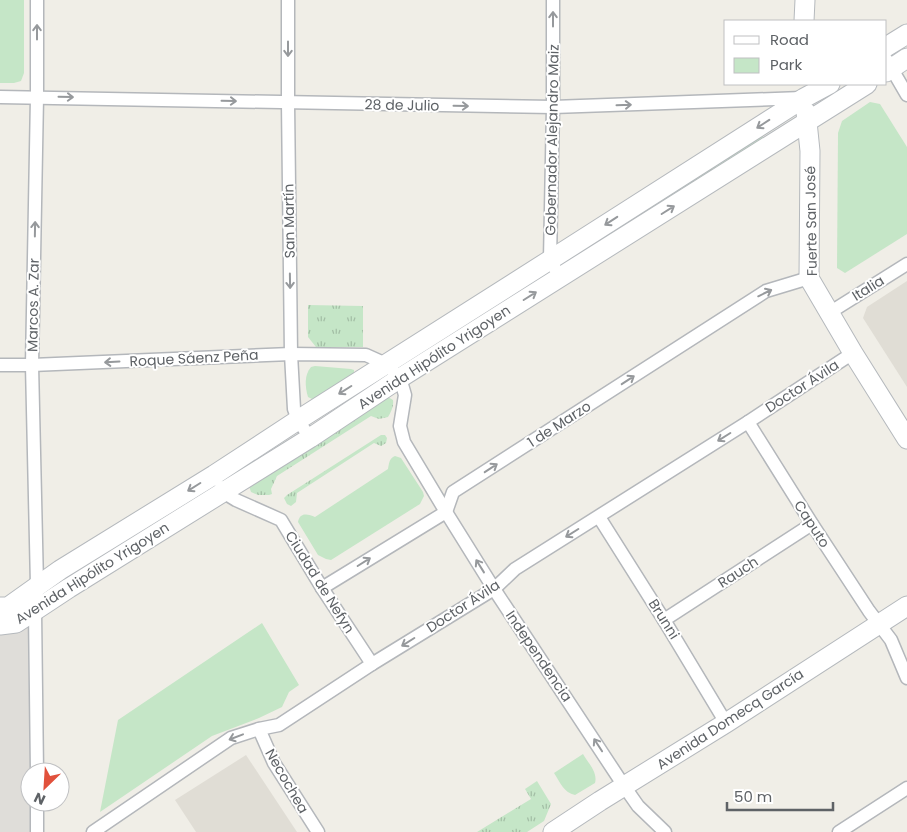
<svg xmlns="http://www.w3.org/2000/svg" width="907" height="832" font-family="Poppins,sans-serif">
<defs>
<pattern id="grass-tufts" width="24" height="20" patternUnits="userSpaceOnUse" patternTransform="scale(1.25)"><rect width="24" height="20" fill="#c5e6c7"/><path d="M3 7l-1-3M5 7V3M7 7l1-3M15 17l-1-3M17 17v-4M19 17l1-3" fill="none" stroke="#a3bea5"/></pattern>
</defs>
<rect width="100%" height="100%" fill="#f0eee7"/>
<polygon fill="#dfddd9" points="35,611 37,772 30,772 30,802 37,802 37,832 0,832 0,625"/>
<g fill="#e0ddd5">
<polygon points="907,281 907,387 863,318 867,307"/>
<polygon points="246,755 297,832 196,832 175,800"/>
</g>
<g fill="url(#grass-tufts)">
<polygon points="762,136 765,139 569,263 567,259"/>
<polygon points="308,305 363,306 363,347 316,347 308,337"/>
<path d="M388 397 393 400C394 406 391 412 388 417L379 419 371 416 277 476 271 489 272 494 269 495H258L251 492 249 486 384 398Z"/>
<polygon points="381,435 385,435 387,438 386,443 381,446 374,443 297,493 296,502 291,506 287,504 284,498 287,495"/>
<polygon points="537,781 551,804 544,821 527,832 477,832 531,799 525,789"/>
</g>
<g fill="#c5e6c7">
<polygon points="0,0 24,0 24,73 21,81 14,83 0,83"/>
<polygon points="870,102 880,104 907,147 907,234 845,273 837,268 838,133 842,121"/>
<path d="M315 366 351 369 354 370V373L353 376 316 398 312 399 308 397C305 387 304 375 311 367Z"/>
<path d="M395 456 401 458 423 492 424 496 420 504 331 560 326 559 318 555 298 522C300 512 308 514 315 517L388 469C389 464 389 458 395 456Z"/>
<polygon points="262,623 299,685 289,692 282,707 259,718 212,736 100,812 118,720"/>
<path d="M583 754C588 763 598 772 595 783L575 795C564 793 560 782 554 773Z"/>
</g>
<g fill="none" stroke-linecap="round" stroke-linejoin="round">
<g stroke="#b4b7bb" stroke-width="15">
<g id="street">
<polyline points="288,0 288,103 291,354 294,409 298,420 310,438"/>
<polyline points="553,0 553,107 550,260 560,277"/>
<polyline points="886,59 907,95"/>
<polyline points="0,97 553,107 802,98"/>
<polyline points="829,313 907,264"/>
<polyline points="0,365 32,365 291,354 366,355 386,364 400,378 405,395 400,426 404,442 446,512 494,589 624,786 638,806 665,832"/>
<polyline points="748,422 812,524 869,611 891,640 907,678"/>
<polyline points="221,487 223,492 236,500 281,520 322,588 372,664"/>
<polyline points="599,517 664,620 726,723"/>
<polyline points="322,588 446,512 453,492 766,291 809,278"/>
<polyline points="664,620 812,524"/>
<polyline points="259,729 274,763 318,832"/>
<polyline points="37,772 35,611 37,585 32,365 37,97 37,0"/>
<polyline points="37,802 37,832"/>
<polyline points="93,832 231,738 259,729 279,725 372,664 494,589 515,569 748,422 853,353"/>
<polyline points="839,832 907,788"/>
</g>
</g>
<g stroke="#b5b9bd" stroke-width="21">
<g id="secondary">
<polyline points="804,21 805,0"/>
<polyline points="886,47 907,34"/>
<polyline points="886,72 907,58"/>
<polyline points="806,112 810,151 809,278 853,353 907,439"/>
<polyline points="0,607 8,607 60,570 214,475 298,420 550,260 804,98 830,84"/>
<polyline points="0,625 16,623 69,588 310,438 400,378 867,84"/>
<polyline points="553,832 600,801 726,723 907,606"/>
</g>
</g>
<use href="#street" stroke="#fff" stroke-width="12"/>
<use href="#secondary" stroke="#fff" stroke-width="19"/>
</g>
<defs><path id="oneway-shaft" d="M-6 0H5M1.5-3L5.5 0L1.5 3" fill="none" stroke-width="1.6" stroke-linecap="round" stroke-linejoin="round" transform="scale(1.25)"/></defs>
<g stroke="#96999c">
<use href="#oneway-shaft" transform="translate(553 19) rotate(-90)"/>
<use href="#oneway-shaft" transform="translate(37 32) rotate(-90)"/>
<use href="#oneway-shaft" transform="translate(288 49) rotate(90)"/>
<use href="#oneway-shaft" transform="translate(66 97) rotate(1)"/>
<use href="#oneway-shaft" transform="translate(229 101) rotate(1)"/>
<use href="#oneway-shaft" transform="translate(624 105) rotate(-2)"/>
<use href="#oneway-shaft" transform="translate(461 106) rotate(1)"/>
<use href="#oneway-shaft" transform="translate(763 124) rotate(147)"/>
<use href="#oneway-shaft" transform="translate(668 210) rotate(-32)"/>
<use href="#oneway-shaft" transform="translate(611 221) rotate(147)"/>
<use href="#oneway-shaft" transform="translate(35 229) rotate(-89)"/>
<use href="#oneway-shaft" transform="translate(290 281) rotate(89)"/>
<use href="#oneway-shaft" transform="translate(765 293) rotate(-26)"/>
<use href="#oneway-shaft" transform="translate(530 296) rotate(-32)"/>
<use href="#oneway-shaft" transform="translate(112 362) rotate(177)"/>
<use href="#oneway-shaft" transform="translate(628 380) rotate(-33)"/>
<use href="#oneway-shaft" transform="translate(345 390) rotate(148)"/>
<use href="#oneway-shaft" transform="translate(724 437) rotate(148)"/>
<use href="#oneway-shaft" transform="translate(491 468) rotate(-33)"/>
<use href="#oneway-shaft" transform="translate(194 487) rotate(148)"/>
<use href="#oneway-shaft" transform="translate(572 533) rotate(148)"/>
<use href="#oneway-shaft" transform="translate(364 562) rotate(-32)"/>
<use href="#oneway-shaft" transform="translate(480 566) rotate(-122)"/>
<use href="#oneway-shaft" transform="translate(408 642) rotate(148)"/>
<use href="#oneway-shaft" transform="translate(236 737) rotate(159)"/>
<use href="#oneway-shaft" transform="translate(598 745) rotate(-123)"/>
</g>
<g text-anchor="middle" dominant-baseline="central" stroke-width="4" stroke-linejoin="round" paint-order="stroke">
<g font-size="14" fill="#5e6266" stroke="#fff">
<text transform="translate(402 105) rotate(1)">28 de Julio</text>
<text transform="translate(552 140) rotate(-89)">Gobernador Alejandro Maiz</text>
<text transform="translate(289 221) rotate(-91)">San Martín</text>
<text transform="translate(811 221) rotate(-91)">Fuerte San José</text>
<text transform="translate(868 288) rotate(-32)">Italia</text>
<text transform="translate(33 305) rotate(-89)">Marcos A. Zar</text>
<text transform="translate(434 357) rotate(-33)">Avenida Hipólito Yrigoyen</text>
<text transform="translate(194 358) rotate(-3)">Roque Sáenz Peña</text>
<text transform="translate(802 386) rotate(-33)">Doctor Ávila</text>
<text transform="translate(559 424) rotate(-33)">1 de Marzo</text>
<text transform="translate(812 524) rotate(57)">Caputo</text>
<text transform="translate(738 572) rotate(-33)">Rauch</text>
<text transform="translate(92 573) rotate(-32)">Avenida Hipólito Yrigoyen</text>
<text transform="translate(320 582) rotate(58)">Ciudad de Nefyn</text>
<text transform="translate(463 606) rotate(-33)">Doctor Ávila</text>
<text transform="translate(664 619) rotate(58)">Brunni</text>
<text transform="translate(539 656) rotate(56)">Independencia</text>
<text transform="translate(730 719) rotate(-33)">Avenida Domecq García</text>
<text transform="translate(287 781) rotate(60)">Necochea</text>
</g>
</g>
<rect x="724" y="20" width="162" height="65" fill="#ffffff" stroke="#bfc0c2"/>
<rect x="734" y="36" width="25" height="8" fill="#ffffff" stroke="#bfc0c2"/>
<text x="770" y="45" font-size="15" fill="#5e6266">Road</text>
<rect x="734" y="58" width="25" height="15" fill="#c5e6c7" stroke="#bfc0c2"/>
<text x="770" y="70" font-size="15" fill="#5e6266">Park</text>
<g transform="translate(45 787) rotate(205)"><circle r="24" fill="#ffffff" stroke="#bfc0c2"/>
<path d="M0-4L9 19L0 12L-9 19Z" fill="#e1513c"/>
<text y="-8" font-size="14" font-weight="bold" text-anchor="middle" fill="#5e6266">N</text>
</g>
<path d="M727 802v8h106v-8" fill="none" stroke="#5e6266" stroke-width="2.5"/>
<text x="734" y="802" font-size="15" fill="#5e6266" stroke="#ffffff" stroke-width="4" paint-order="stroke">50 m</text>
</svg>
